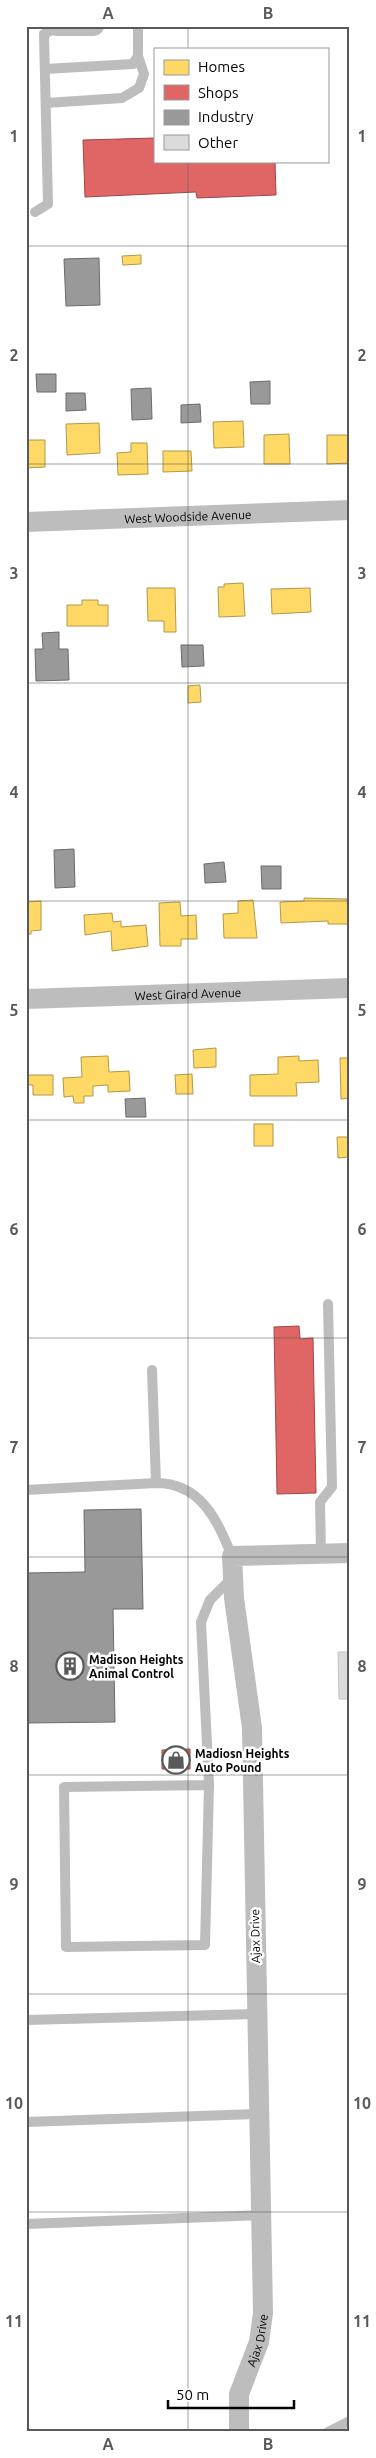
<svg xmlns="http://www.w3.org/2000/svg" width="376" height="2458" font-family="Ubuntu,sans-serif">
<rect width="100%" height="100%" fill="#fff"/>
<g fill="#ffd966" stroke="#b29847">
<polygon points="141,255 141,264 123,265 122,256"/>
<polygon points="243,421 244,447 214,448 213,422"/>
<polygon points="99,423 100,453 67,455 66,424"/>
<polygon points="289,434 290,464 264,464 264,435"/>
<polygon points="327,435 349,435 350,463 327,464"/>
<polygon points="26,440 45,440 45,467 26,468"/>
<polygon points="131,443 147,443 148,474 118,475 117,453 131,452"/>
<polygon points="163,451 191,451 192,471 163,472"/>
<polygon points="243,583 245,616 219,617 218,587 224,587 224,584"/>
<polygon points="147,588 175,588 176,632 164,632 164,621 148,621"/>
<polygon points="310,588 311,612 272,614 271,589"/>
<polygon points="82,600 98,600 98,605 108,605 108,626 67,626 67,605 82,605"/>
<polygon points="200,685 201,702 188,703 188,686"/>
<polygon points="304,898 347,899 349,924 328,924 328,921 281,923 280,902 304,901"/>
<polygon points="253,900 257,938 224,938 223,914 238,913 238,901"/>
<polygon points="41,901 41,930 31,931 31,934 26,934 26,902"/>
<polygon points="180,902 181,916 196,915 197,939 181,939 181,946 160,946 159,903"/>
<polygon points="112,913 113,922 121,921 121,927 146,925 148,946 112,951 111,931 85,935 84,915"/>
<polygon points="216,1048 216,1067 194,1068 193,1050"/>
<polygon points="26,1050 28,1075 53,1075 53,1095 33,1095 33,1085 26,1085"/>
<polygon points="349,1054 350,1098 341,1099 340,1058 349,1058"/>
<polygon points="108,1056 109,1072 129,1071 130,1091 108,1092 108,1085 93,1086 93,1096 84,1096 84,1103 74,1103 73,1096 64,1097 63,1078 82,1077 81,1057"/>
<polygon points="299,1056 299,1061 318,1060 319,1082 296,1083 297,1096 250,1096 250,1075 278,1074 278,1057"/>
<polygon points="192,1074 193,1094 176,1094 175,1075"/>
<rect x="254" y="1124" width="19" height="22"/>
<polygon points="337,1137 350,1137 350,1157 338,1158"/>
</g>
<g fill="#e06666" stroke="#9d4747">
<polygon points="155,138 155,161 275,161 276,195 197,198 196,192 85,197 83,140"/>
<polygon points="299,1326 300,1339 313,1338 316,1493 277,1494 274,1327"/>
<polygon points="190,1749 190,1769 162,1769 162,1750"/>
</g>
<g fill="#999" stroke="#6b6b6b">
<polygon points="99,258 100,305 66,306 64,259"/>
<polygon points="36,374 56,374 56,392 37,392"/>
<polygon points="270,381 270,404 251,404 250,382"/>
<polygon points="151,388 152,419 132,420 131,389"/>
<polygon points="66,393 85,393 86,410 66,411"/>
<polygon points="200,404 201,422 181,423 181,405"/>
<polygon points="59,632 59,649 68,649 69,680 36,681 35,649 43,649 42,633"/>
<polygon points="181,645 203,645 204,666 182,667"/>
<polygon points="74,849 75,887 55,888 54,850"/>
<polygon points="224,862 226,882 205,883 204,864"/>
<polygon points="261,866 281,866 281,889 262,889"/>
<polygon points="145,1098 146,1117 126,1117 125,1099"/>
<polygon points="141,1509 143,1609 113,1609 115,1722 26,1723 26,1573 85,1572 84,1510"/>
</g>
<polygon fill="#dbdbdb" stroke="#c3c3c3" points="338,1652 350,1652 350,1699 339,1699"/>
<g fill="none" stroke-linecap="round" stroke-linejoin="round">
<g stroke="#bdbdbd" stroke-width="10">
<polyline points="45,69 133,64 138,56"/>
<polyline points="46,103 122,98 139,88 144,74 138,56 138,26"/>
<polyline points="35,212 48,204 44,34 56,28"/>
<polyline points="152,1370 156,1483"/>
<path d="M26 1490 156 1483C201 1483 217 1520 232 1556"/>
<polyline points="321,1553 320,1502 332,1487 328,1304"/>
<polyline points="209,1785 205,1945 66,1947 64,1787 209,1785 201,1622 210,1600 232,1578"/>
<polyline points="26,2020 257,2014"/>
<polyline points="26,2122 258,2114"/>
<polyline points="26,2224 260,2215"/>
<polyline points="328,2432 350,2421"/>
</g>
<g stroke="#bdbdbd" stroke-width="20">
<polyline points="56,26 94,26"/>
<path id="s1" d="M26 522 350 510"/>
<path id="s2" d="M26 999 350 988"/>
<path id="s3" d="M239 2432V2394L259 2342 263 2313 252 1728 234 1598 232 1556 350 1553"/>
</g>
</g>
<path fill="none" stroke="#595959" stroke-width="1" stroke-opacity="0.55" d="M188 26V49M188 161V2432M26 246H350M26 464H350M26 683H350M26 901H350M26 1120H350M26 1338H350M26 1557H350M26 1775H350M26 1994H350M26 2212H350"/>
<defs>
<g id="building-ring" transform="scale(1.4375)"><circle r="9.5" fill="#fff" stroke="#595959" stroke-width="1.5"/><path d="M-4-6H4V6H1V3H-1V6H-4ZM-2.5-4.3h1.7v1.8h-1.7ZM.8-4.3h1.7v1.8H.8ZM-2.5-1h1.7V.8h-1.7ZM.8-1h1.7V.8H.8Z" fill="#595959"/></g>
<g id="shop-ring" transform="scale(1.4375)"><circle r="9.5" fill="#fff" stroke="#595959" stroke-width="1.5"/><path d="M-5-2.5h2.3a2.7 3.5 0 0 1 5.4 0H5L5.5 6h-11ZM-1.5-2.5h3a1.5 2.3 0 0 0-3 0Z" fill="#595959"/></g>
</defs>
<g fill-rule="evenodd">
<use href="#building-ring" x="70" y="1666"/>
<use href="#shop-ring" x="176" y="1760"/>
</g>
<g text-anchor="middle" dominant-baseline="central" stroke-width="5" stroke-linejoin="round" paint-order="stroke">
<g font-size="12" fill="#000" stroke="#fff">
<text stroke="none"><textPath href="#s1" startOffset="162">West Woodside Avenue</textPath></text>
<text stroke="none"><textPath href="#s2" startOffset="162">West Girard Avenue</textPath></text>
<text transform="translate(255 1936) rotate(-91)">Ajax Drive</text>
<text stroke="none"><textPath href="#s3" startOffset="95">Ajax Drive</textPath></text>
</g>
<g font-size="12" font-weight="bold" fill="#000" stroke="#fff" text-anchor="start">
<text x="89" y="1659">Madison Heights<tspan x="89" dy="14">Animal Control</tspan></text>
<text x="195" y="1753">Madiosn Heights<tspan x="195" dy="14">Auto Pound</tspan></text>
</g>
</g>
<rect width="376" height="2458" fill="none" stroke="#ffffff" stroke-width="55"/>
<rect x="154" y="48" width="175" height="115" fill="#ffffff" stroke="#999999"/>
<rect x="164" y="60" width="25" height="15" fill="#ffd966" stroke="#999999"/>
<text x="198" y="72" font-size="15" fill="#000000">Homes</text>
<rect x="164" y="85" width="25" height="15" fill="#e06666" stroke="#999999"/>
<text x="198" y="98" font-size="15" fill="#000000">Shops</text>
<rect x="164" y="110" width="25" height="15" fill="#999999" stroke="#999999"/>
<text x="198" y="122" font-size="15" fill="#000000">Industry</text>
<rect x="164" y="135" width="25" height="15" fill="#dbdbdb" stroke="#999999"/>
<text x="198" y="148" font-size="15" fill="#000000">Other</text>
<path d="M168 2400v8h126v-8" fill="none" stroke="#000000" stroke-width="2.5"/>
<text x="176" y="2400" font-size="15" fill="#000000" stroke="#ffffff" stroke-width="4" paint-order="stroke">50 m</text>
<rect x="28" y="28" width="320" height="2402" fill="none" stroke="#595959" stroke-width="2"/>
<g font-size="16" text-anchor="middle" font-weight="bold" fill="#595959">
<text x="108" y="19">A</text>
<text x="268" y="19">B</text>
<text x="14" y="142">1</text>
<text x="362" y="142">1</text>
<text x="14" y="361">2</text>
<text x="362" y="361">2</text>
<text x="14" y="579">3</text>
<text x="362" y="579">3</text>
<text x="14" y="798">4</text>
<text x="362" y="798">4</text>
<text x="14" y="1016">5</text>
<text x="362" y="1016">5</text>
<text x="14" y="1235">6</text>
<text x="362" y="1235">6</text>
<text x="14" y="1453">7</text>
<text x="362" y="1453">7</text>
<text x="14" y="1672">8</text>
<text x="362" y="1672">8</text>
<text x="14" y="1890">9</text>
<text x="362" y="1890">9</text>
<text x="14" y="2109">10</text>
<text x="362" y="2109">10</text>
<text x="14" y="2327">11</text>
<text x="362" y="2327">11</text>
<text x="108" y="2450">A</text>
<text x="268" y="2450">B</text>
</g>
</svg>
